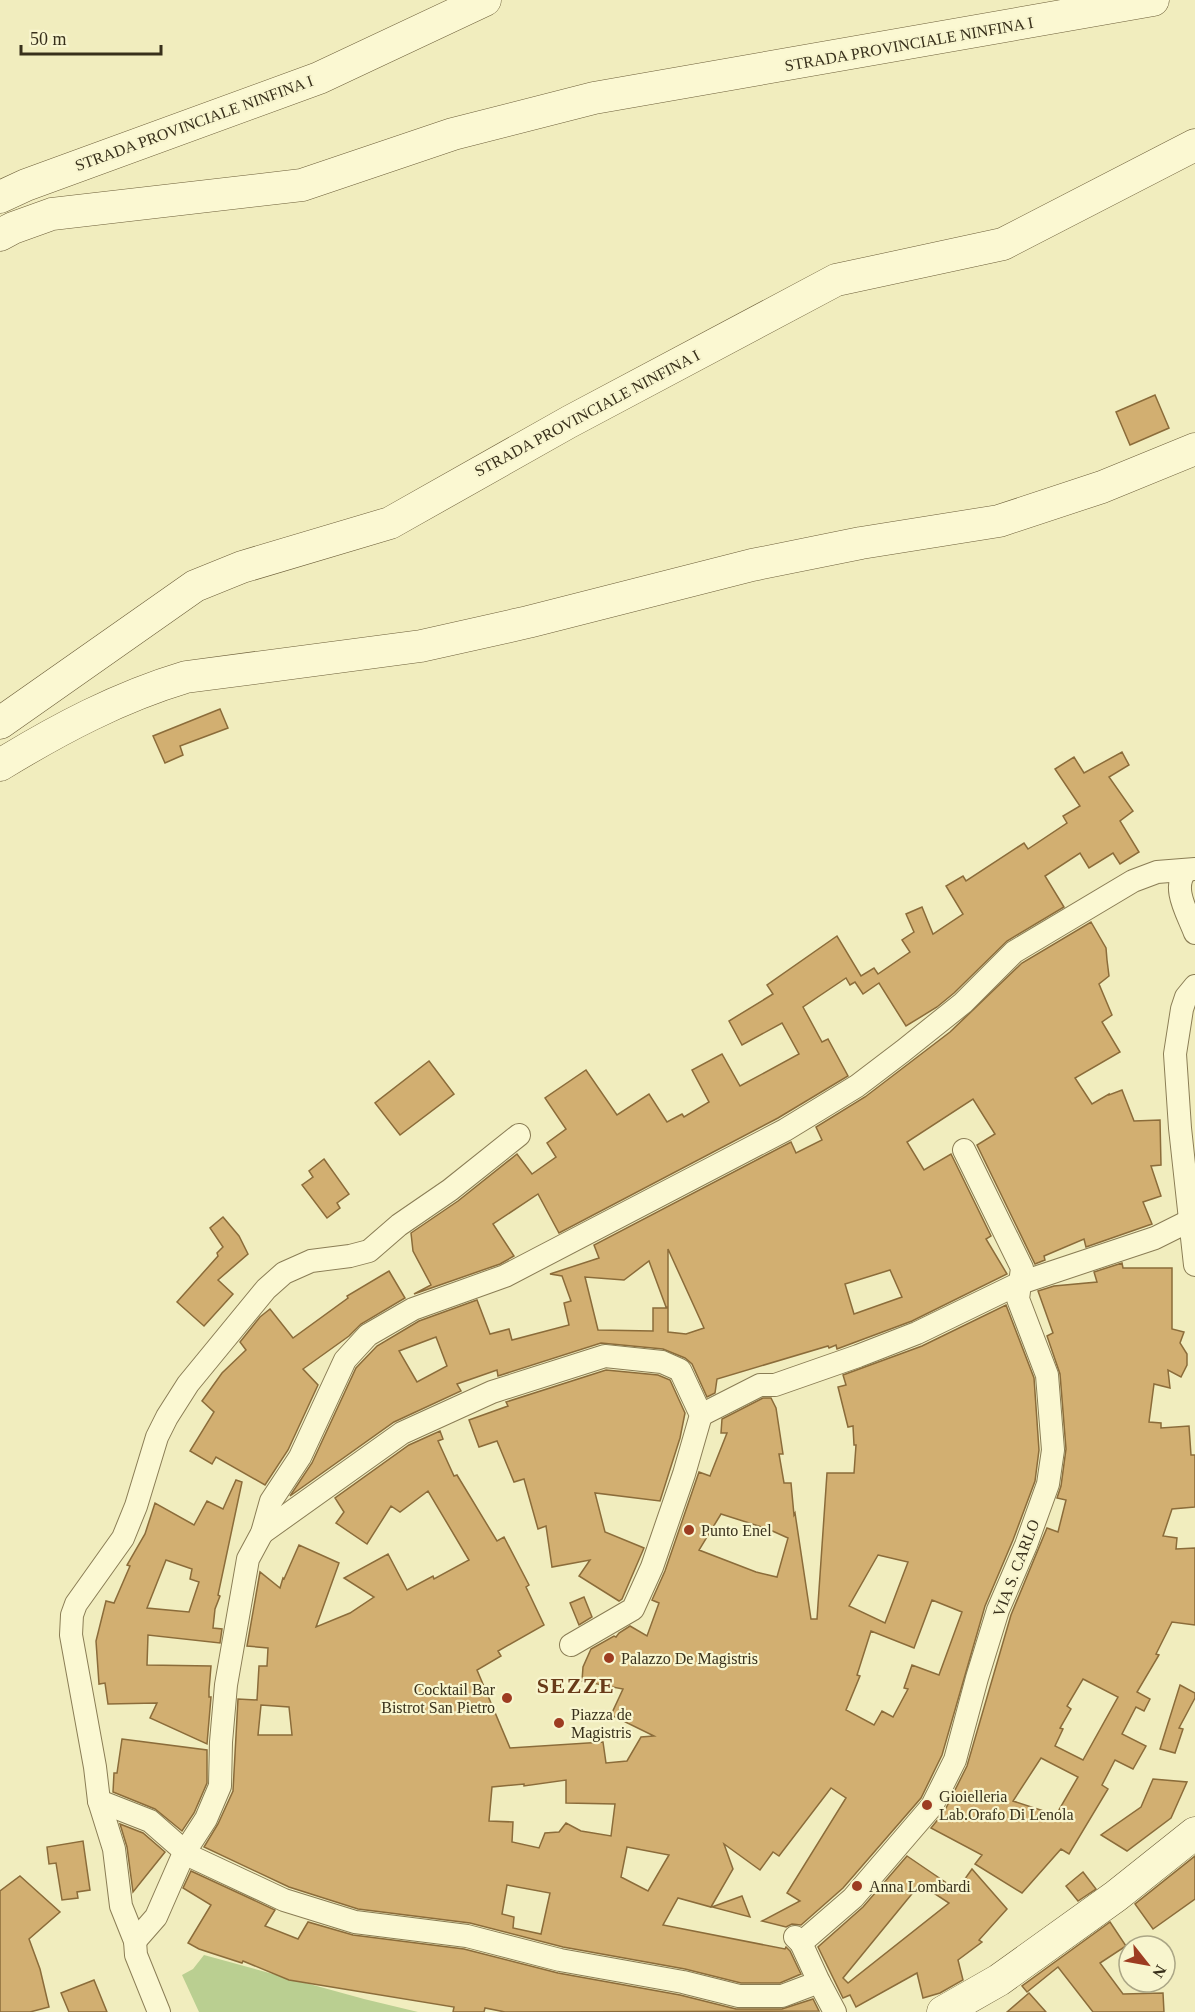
<svg xmlns="http://www.w3.org/2000/svg" width="1195" height="2012" font-family="Georgia,serif">
<rect width="100%" height="100%" fill="#f1edbe"/>
<polygon fill="#bacf91" points="204,1955 364,1999 418,2012 199,2012 182,1975 193,1969"/>
<g fill="#d2af71" stroke="#8b6c3a" stroke-width="1.5" fill-rule="evenodd">
<polygon points="1155,395 1169,428 1130,445 1116,412"/>
<polygon points="220,709 228,728 180,746 183,755 165,763 153,736"/>
<polygon points="1122,752 1129,765 1109,777 1133,811 1120,821 1139,852 1120,864 1113,853 1089,868 1080,853 1045,876 1064,907 1007,941 954,993 937,1007 906,1026 879,983 863,994 855,982 850,985 846,978 803,1007 822,1042 828,1039 848,1076 778,1118 559,1233 538,1194 493,1224 514,1256 500,1264 414,1294 431,1285 413,1251 411,1233 458,1201 517,1154 532,1174 556,1157 547,1143 566,1129 545,1098 586,1070 617,1115 649,1094 667,1122 682,1114 684,1117 709,1102 692,1070 722,1054 740,1086 799,1054 782,1023 742,1045 729,1021 773,994 767,985 837,936 861,976 874,968 878,974 910,952 902,940 914,932 906,914 922,907 933,934 963,914 946,886 963,876 966,881 1024,843 1028,849 1067,823 1063,816 1080,806 1055,769 1074,757 1084,773"/>
<path d="M1091 922 1106 948 1107 960 1109 976 1099 984 1112 1015 1102 1022 1120 1052 1075 1078 1092 1104 1109 1094V1095L1122 1090 1134 1121 1160 1120 1161 1165 1151 1166 1161 1196 1143 1202 1152 1224 1086 1247 1084 1239 1044 1256 1045 1260 1035 1264 977 1145 995 1134 973 1099 907 1142 924 1170 951 1154 991 1236 986 1239 1007 1274 912 1321 853 1343 837 1349 836 1345 829 1348 828 1346 717 1379 715 1393 707 1397 692 1364 685 1358 663 1349 601 1343 498 1376 497 1370 457 1384 461 1391 394 1422 290 1496 312 1463 356 1368 377 1346 419 1321 477 1300 490 1334 509 1329 512 1340 569 1325 564 1303 571 1301 562 1276 550 1274 599 1258 594 1245 791 1142 796 1153 822 1140 816 1127 865 1097 950 1032 1022 963ZM668 1249 704 1328 686 1334 668 1332V1308H653V1331L598 1330 585 1277 624 1280 649 1261 666 1307H668ZM890 1270 902 1297 854 1314 845 1284ZM436 1337 447 1366 417 1382 399 1351Z"/>
<polygon points="429,1061 454,1094 400,1135 375,1103"/>
<polygon points="324,1159 349,1194 337,1203 340,1208 327,1218 302,1185 313,1177 309,1171"/>
<polygon points="223,1217 239,1236 248,1254 218,1280 233,1294 204,1326 177,1302 218,1256 217,1253 223,1247 210,1228"/>
<path d="M1122 1263 1123 1268H1172V1329L1184 1332 1180 1343 1187 1354V1365L1181 1377 1168 1370 1170 1388 1154 1384 1149 1422 1161 1423V1428L1189 1426 1191 1455H1195V1507L1172 1509 1163 1536 1177 1538 1176 1549 1195 1548V1625L1172 1622 1156 1654 1159 1655 1137 1692 1150 1699 1144 1711 1136 1707 1122 1734 1146 1746 1133 1769 1115 1760 1102 1785 1108 1789 1069 1854 1061 1849 1022 1893 975 1864 982 1855 931 1828 944 1812 967 1766 1011 1615 1047 1528 1058 1532 1066 1500 1057 1498 1061 1486 1066 1449 1060 1374 1047 1336 1053 1333 1038 1291 1054 1286 1097 1282 1094 1272ZM1083 1679 1118 1697 1083 1760 1055 1746 1063 1729 1060 1728 1071 1709 1067 1706ZM1041 1758 1078 1777 1056 1815 1013 1801Z"/>
<polygon points="389,1271 405,1298 361,1324 349,1336 303,1369 318,1385 288,1450 265,1485 216,1457 212,1464 190,1451 214,1412 202,1401 222,1373 246,1350 240,1342 260,1317 270,1309 293,1338 348,1298 347,1296"/>
<path d="M1006 1305 1034 1378 1039 1450 1035 1481 1013 1540 985 1606 942 1755 921 1798 843 1888 801 1925 792 1924 786 1927 762 1921 800 1901 787 1893 846 1798 831 1788 779 1856 773 1852 760 1870 724 1844 733 1869 711 1907 678 1898 663 1925 785 1949 786 1947 790 1951 801 1974 780 1983H741L685 1969 563 1947 470 1923 358 1909 289 1887 204 1847 218 1824 233 1791 238 1699 257 1700 259 1666H267L268 1648 247 1646 260 1572 280 1588 283 1578 284 1579 299 1545 339 1563 316 1627 350 1613 374 1597 344 1578 388 1554 407 1590 433 1576 434 1579 469 1560 428 1491 400 1512 391 1506 367 1544 336 1523 344 1512 335 1498 409 1445 440 1431 443 1439 438 1441 454 1476 457 1475 497 1541 504 1537 529 1585 526 1587 544 1625 498 1651 501 1656 477 1670 510 1748 603 1742 606 1763 627 1761 641 1737 654 1736 611 1715 623 1689 582 1681 583 1667 591 1649 614 1636 616 1637 619 1633 630 1626 647 1636 659 1603 652 1600 665 1571 699 1472 710 1476 727 1433H721L722 1419 763 1398H771L776 1408 783 1454H779L784 1483H791L794 1515 795 1513 811 1619H817L827 1473H854L856 1445H854L853 1426 848 1427 838 1387 846 1385 843 1375 922 1346ZM721 1514 768 1529 788 1538 777 1577 756 1572 699 1550ZM878 1555 908 1562 885 1623 849 1606ZM932 1600 962 1612 939 1675 912 1665 904 1688 908 1689 893 1717 882 1711 874 1725 846 1710 860 1676 857 1675 871 1631 914 1648ZM261 1705 289 1707 292 1735H258ZM566 1780V1803L615 1804 611 1836 581 1831 566 1823 559 1832 545 1833 539 1848 512 1842 513 1822 489 1821 492 1787 524 1784V1786ZM627 1847 669 1855 648 1891 621 1877ZM507 1885 550 1893 541 1934 513 1928 514 1917 502 1914Z"/>
<polygon points="606,1370 658,1375 670,1380 685,1413 680,1438 660,1501 595,1493 605,1532 644,1548 622,1599 619,1601 579,1576 590,1560 552,1567 546,1526 538,1529 524,1479 514,1482 497,1441 479,1447 469,1420 508,1406 506,1402"/>
<path d="M236 1480 242 1482 218 1595 220 1596 215 1609 213 1628 222 1629 220 1643 148 1635 147 1665 211 1666 209 1690V1697H211L207 1744 150 1718 157 1703 108 1704 105 1683 99 1684 96 1641 106 1601 114 1603 130 1566 127 1565 145 1534 155 1503 194 1525 207 1501 223 1509ZM166 1560 192 1569 190 1579 199 1582 189 1612 147 1608Z"/>
<polygon points="584,1597 592,1617 579,1625 570,1603"/>
<polygon points="1180,1685 1195,1693 1195,1698 1179,1728 1183,1729 1175,1753 1160,1749"/>
<polygon points="122,1739 207,1750 207,1783 194,1813 182,1831 155,1809 113,1792 114,1773 117,1773"/>
<polygon points="1153,1779 1187,1782 1171,1818 1127,1851 1101,1835 1141,1807"/>
<polygon points="120,1824 143,1833 165,1852 133,1892 127,1847"/>
<polygon points="83,1841 90,1890 77,1892 78,1898 62,1900 56,1863 49,1864 47,1847"/>
<path d="M907 1856 957 1890 972 1869 1007 1909 979 1940 982 1942 958 1960 963 1980 940 1993 923 1998 917 1973 856 2007 850 1995 843 1998 818 1947 863 1907ZM920 1884 949 1903 848 1983 843 1978Z"/>
<polygon points="1195,1856 1195,1899 1153,1929 1135,1904"/>
<polygon points="191,1871 275,1910 265,1926 298,1939 308,1922 353,1935 464,1949 558,1973 680,1995 736,2009 782,2009 813,1999 819,2011 505,2012 485,2008 484,2012 453,2012 454,2007 289,1980 243,1961 242,1963 199,1949 188,1943 211,1905 183,1888"/>
<polygon points="1083,1872 1096,1889 1078,1901 1066,1886"/>
<polygon points="20,1876 60,1912 29,1939 40,1969 49,2007 30,2012 0,2012 0,1891"/>
<polygon points="742,1896 750,1917 712,1907"/>
<polygon points="1110,1922 1126,1946 1100,1963 1123,1994 1163,1993 1164,2012 1093,2012 1058,1967 1027,1992 1022,1986"/>
<polygon points="94,1980 107,2012 69,2012 61,1993"/>
<polygon points="1029,1993 1046,2012 1007,2012"/>
</g>
<g fill="none" stroke-linecap="round" stroke-linejoin="round">
<g stroke="#8a7d55" stroke-width="24">
<g id="street">
<path d="M1187 870C1170 886 1188 914 1195 933"/>
<polyline points="1195,986 1186,997 1182,1009 1175,1054 1180,1128 1195,1265"/>
<polyline points="701,1415 760,1385 775,1385 858,1356 917,1333 1020,1283 1155,1238 1191,1220"/>
<polyline points="262,1533 402,1433 492,1392 605,1356 662,1362 680,1370 701,1415 684,1474 652,1567 633,1609 571,1645"/>
<polyline points="99,1801 150,1821 190,1856 284,1900 355,1922 467,1936 560,1960 683,1982 739,1996 782,1996 819,1982"/>
<polyline points="795,1937 801,1943 819,1982 835,2012"/>
<polyline points="135,1941 156,1917 184,1853 206,1819 220,1786 221,1742 226,1685 248,1559 262,1533 271,1501 300,1457 345,1360 368,1335 413,1309 505,1276 785,1130 857,1086 903,1051 963,1003 1014,952 1133,881 1157,872 1195,869"/>
<polyline points="801,1943 853,1898 932,1806 955,1760 977,1678 998,1610 1026,1545 1048,1484 1053,1450 1047,1375 1018,1299 1022,1268 964,1150"/>
<polyline points="159,2012 136,1955 135,1941 121,1906 114,1849 99,1801 95,1767 71,1635 72,1615 76,1604 123,1538 136,1506 157,1437 167,1417 188,1384 266,1289 284,1273 311,1261 350,1256 369,1251 399,1225 450,1190 519,1135"/>
</g>
</g>
<g stroke="#6c5e39" stroke-width="33">
<g id="secondary">
<polyline points="0,197 26,185 319,78 485,0"/>
<polyline points="0,235 13,228 52,214 302,185 453,134 594,98 1153,0"/>
<polyline points="0,723 195,586 242,567 390,523 569,422 836,280 1003,244 1195,145"/>
<path d="M0 765C59 729 119 697 186 677L421 646 528 622 752 565 861 543 999 521 1102 487 1195 449"/>
<polyline points="943,2012 999,1980 1116,1896 1195,1833"/>
</g>
</g>
<use href="#street" stroke="#fbf8d2" stroke-width="22"/>
<use href="#secondary" stroke="#fbf8d2" stroke-width="32"/>
</g>
<g fill="#9d3c21" stroke="#f8f5ce" stroke-width="2">
<circle cx="689" cy="1530" r="6"/>
<circle cx="609" cy="1658" r="6"/>
<circle cx="507" cy="1698" r="6"/>
<circle cx="559" cy="1723" r="6"/>
<circle cx="927" cy="1805" r="6"/>
<circle cx="857" cy="1886" r="6"/>
</g>
<g text-anchor="middle" dominant-baseline="central" stroke-width="4.5" stroke-linejoin="round" paint-order="stroke">
<g font-size="16" fill="#38301b" stroke="#f8f5ce">
<text transform="translate(909 44) rotate(-10)">STRADA PROVINCIALE NINFINA I</text>
<text transform="translate(194 123) rotate(-20)">STRADA PROVINCIALE NINFINA I</text>
<text transform="translate(587 413) rotate(-28)">STRADA PROVINCIALE NINFINA I</text>
<text transform="translate(1016 1568) rotate(-69)">VIA S. CARLO</text>
</g>
<g font-size="16" fill="#38301b" stroke="#f8f5ce" text-anchor="start">
<text x="701" y="1530">Punto Enel</text>
<text x="621" y="1658">Palazzo De Magistris</text>
<text x="495" y="1689" text-anchor="end">Cocktail Bar<tspan x="495" dy="18">Bistrot San Pietro</tspan></text>
<text x="571" y="1714">Piazza de<tspan x="571" dy="18">Magistris</tspan></text>
<text x="939" y="1796">Gioielleria<tspan x="939" dy="18">Lab.Orafo Di Lenola</tspan></text>
<text x="869" y="1886">Anna Lombardi</text>
</g>
<g font-size="22" font-weight="bold" letter-spacing="1.5" fill="#683a18" stroke="#f8f5ce">
<text x="576" y="1685">SEZZE</text>
</g>
</g>
<g transform="translate(1147 1964) rotate(121)"><circle r="28" fill="#f8f5ce" stroke="#aba686" stroke-width="1.5"/>
<path d="M0-4.5L10 22L0 15L-10 22Z" fill="#9d3c21"/>
<text y="-9" font-size="16" font-weight="bold" text-anchor="middle" fill="#38301b">N</text>
</g>
<path d="M21 45v9h140v-9" fill="none" stroke="#38301b" stroke-width="3"/>
<text x="30" y="45" font-size="18" fill="#38301b" stroke="#f8f5ce" stroke-width="4.5" paint-order="stroke">50 m</text>
</svg>
